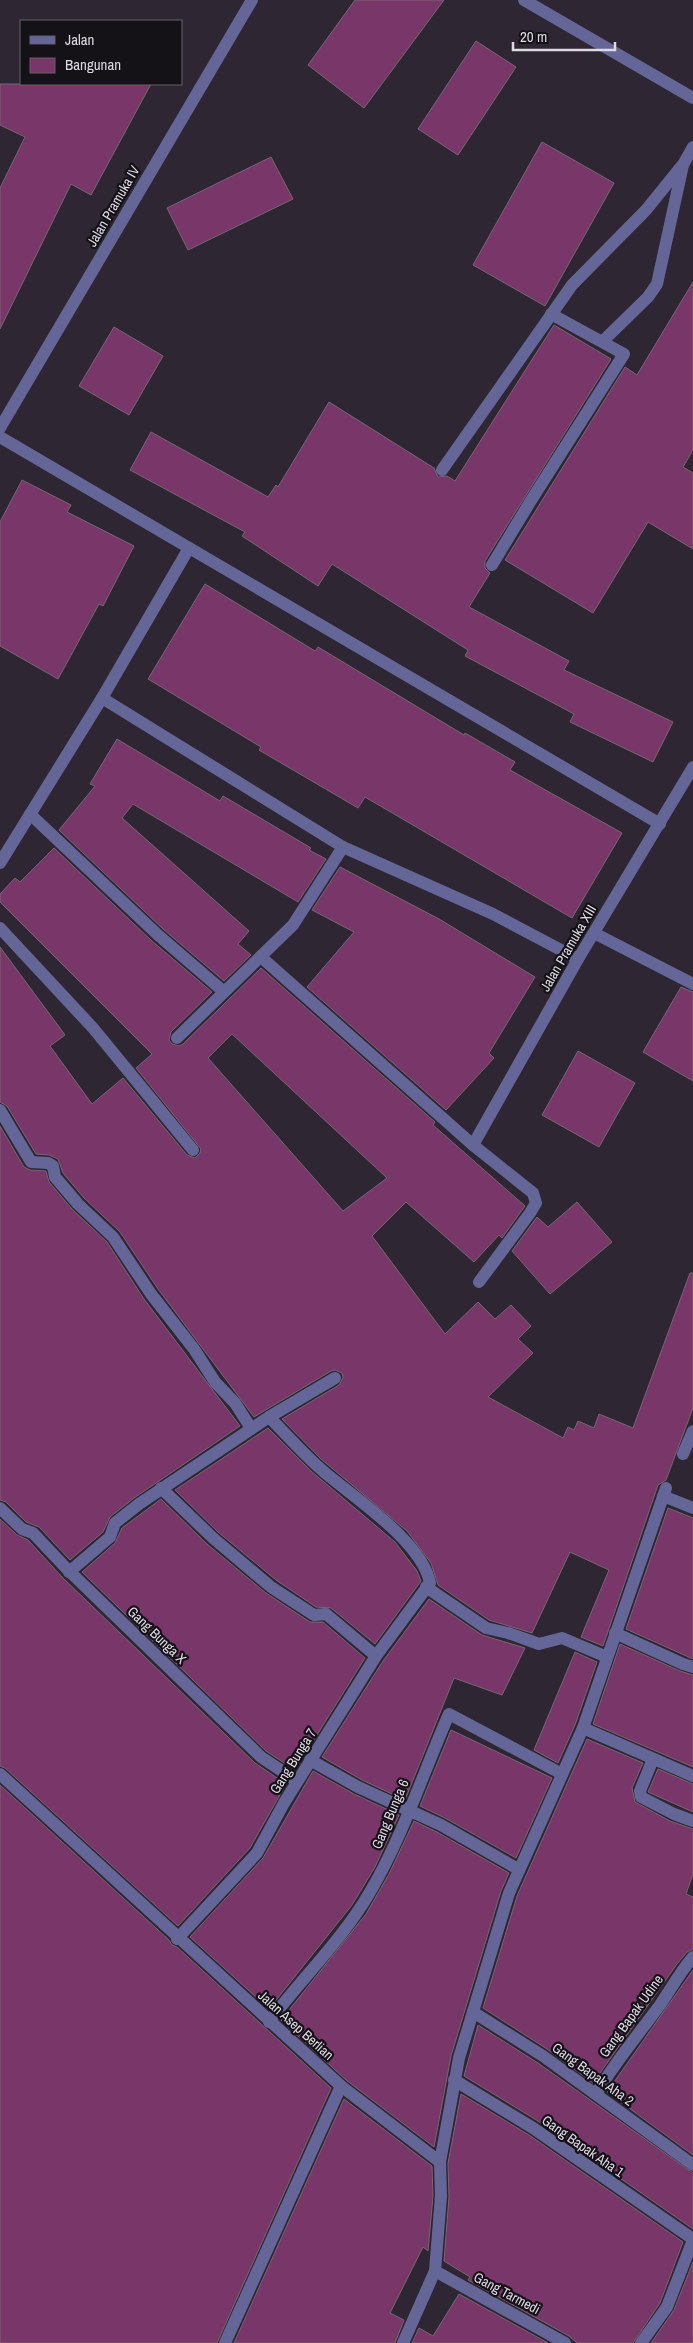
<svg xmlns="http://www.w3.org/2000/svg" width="693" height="2343" font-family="'Archivo Narrow',sans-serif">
<rect width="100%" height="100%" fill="#2e2733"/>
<g fill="#793668" stroke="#766771" fill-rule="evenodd">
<polygon points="355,0 444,0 364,108 308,65"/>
<polygon points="476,41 516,67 458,155 418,129"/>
<polygon points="0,84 151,84 91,195 71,184 0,329 0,188 25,137 0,125"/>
<polygon points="542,142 614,183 545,306 473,265"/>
<polygon points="271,157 293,199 188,250 167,208"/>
<polygon points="693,282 693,450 683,467 693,473 693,549 648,522 593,613 505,560 625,367 637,375"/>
<polygon points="554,325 611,359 485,561 485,568 490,573 469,607 569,661 564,670 673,722 653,762 570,722 574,714 465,656 468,650 332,564 318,586 242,536 245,532 130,470 151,432 268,497 276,485 278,487 329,402 434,468 438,477 447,476 455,481"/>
<polygon points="114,327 163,356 129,415 79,386"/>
<polygon points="22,480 71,505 67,512 134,546 103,606 99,604 58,679 0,646 0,522"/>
<polygon points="205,584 315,651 318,647 464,735 465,733 515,762 510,770 622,833 572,918 365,797 358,808 259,750 261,747 148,679"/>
<polygon points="117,739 220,801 223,796 311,848 309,850 326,859 298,902 133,804 122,818 249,931 238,944 251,955 224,981 163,929 59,830 95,786 90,784"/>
<path d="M54 848 152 941 212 992 171 1032 169 1040 172 1044 179 1046 183 1044 261 968 435 1122 433 1125 525 1206 502 1238 499 1235 474 1262 406 1202 372 1236 445 1334 478 1302 495 1319 511 1305 531 1326 518 1339 533 1353 488 1397 563 1438 568 1427 574 1430 578 1421 594 1428 599 1414 633 1428 690 1273H693V1408L666 1480 658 1485 603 1646 581 1637 609 1570 570 1552 532 1633 489 1620 438 1585 431 1563 407 1531 321 1459 282 1419 339 1385 343 1378 342 1373 335 1370 331 1371 254 1417 158 1289 120 1232 84 1198 63 1173 58 1159 49 1155 36 1154 7 1106 0 1102V947L65 1035 50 1046 92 1104 123 1078 187 1155 195 1158 200 1153 201 1149 136 1068 152 1054 0 902V894L15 878 20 882ZM232 1034 387 1178 343 1211 208 1058Z"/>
<polygon points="340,867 439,919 535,977 489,1053 494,1058 446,1110 307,987 354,932 312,910"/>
<polygon points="681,987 693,992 693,1081 643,1052"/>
<polygon points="578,1051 635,1083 599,1147 542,1115"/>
<polygon points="0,1126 24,1167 30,1170 46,1171 49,1182 72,1209 107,1242 144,1299 240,1426 134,1498 110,1517 103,1532 70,1560 39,1527 26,1522 6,1502 0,1500"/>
<polygon points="577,1202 612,1242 550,1294 512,1251 537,1217 548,1227"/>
<polygon points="268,1428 311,1471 395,1542 417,1571 421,1581 375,1644 331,1608 316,1607 276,1580 218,1532 175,1490"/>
<polygon points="161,1499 207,1544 266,1593 310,1622 323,1622 365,1658 295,1770 266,1751 82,1572 115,1543 122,1528"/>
<polygon points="668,1508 693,1518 693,1659 626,1629"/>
<polygon points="0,1519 17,1535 28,1540 63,1578 255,1763 286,1784 250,1848 178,1926 5,1768 0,1766"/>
<polygon points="429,1599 482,1635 525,1648 502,1695 454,1678 405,1800 362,1780 322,1757 383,1661"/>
<polygon points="620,1644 680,1671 693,1675 693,1767 593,1724"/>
<polygon points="575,1652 597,1662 575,1725 558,1763 534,1750"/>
<polygon points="451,1730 552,1778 516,1858 445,1818 420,1806"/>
<polygon points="587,1739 643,1763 632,1788 635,1802 670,1821 693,1829 693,1874 686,1894 693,1897 693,1949 687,1952 677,1964 593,2083 547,2049 483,2008 517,1896"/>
<polygon points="658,1769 693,1784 693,1812 648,1792"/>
<polygon points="313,1771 354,1794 399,1815 375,1867 352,1905 269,2009 190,1937 263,1858"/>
<polygon points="0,1785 169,1940 172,1945 177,1947 331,2088 217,2343 0,2343"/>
<polygon points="414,1821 437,1832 509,1873 501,1891 451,2056 434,2147 346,2080 281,2020 366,1914 389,1874"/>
<polygon points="693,1970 693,2155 607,2092"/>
<polygon points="478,2025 538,2063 693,2173 693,2229 538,2121 464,2076"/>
<polygon points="461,2094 529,2135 683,2242 660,2303 633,2343 577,2343 569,2336 468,2280 470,2277 444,2261 449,2197 448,2163"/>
<polygon points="344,2099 432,2166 433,2196 428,2251 423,2247 390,2313 404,2320 395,2343 234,2343"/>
<polygon points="693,2262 693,2343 651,2343 674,2310"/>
<polygon points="459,2294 548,2343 412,2343 419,2328 433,2336"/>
</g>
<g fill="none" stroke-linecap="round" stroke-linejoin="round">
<g stroke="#646697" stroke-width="12">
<polyline points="524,0 693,98"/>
<polyline points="603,341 648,297 657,284 683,165"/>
<polyline points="0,428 252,0"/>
<polyline points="0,437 660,824"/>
<polyline points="442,470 572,285 646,210 684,163 693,147"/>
<polyline points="492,565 530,502 624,354 551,314"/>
<polyline points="102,698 343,847 493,914 578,959"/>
<polyline points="30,814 158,935 223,991"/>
<polyline points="0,863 102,698 189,548"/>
<polyline points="0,928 93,1028 193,1150"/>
<polyline points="594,933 693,984"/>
<polyline points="261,957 473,1145 533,1193 536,1203 530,1213 479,1282"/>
<polyline points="177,1038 293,925 343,847"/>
<polyline points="0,1110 31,1162 48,1163 53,1166 55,1177 78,1204 113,1237 151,1294 194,1349 215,1382 235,1403 251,1428"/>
<polyline points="473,1145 578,959 693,767"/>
<polyline points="683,1454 693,1431"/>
<polyline points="161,1488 213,1538 271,1587 314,1615 326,1614 376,1656"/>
<polyline points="663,1496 693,1508"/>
<polyline points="0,1508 22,1529 33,1533 66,1568 261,1757 297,1781"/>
<polyline points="69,1572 110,1537 115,1523 139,1504 269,1417 335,1378"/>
<polyline points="426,1587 486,1628 508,1633 539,1644 562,1638 607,1657"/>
<polyline points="615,1633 683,1664 693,1667"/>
<polyline points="583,1728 693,1776"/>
<polyline points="653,1759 640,1791 641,1797 674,1814 693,1821"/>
<polyline points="310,1760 358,1787 441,1825 518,1869"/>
<polyline points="0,1774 341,2086 440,2162"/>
<path d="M177 1939 257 1853 284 1803 376 1656 430 1583C423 1542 353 1497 323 1471 304 1455 287 1435 269 1417"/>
<polyline points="473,2012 543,2056 693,2165"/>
<path d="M269 2022C302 1978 343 1939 370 1892 403 1836 423 1773 449 1714L562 1774"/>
<polyline points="454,2080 533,2128 693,2239"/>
<path d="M596 2094C615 2062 638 2035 660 2005 671 1989 680 1972 693 1957"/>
<polyline points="435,2271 565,2343"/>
<polyline points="225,2343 341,2086"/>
<polyline points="403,2343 435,2271 441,2196 440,2162 459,2058 509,1893 583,1728 666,1488"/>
<polyline points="641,2343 667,2307 693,2240"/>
</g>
</g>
<g text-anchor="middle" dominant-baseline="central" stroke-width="4.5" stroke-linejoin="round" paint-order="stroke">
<g font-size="14" fill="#dedae2" stroke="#141117">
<text transform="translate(113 206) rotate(-60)">Jalan Pramuka IV</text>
<text transform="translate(568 948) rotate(-60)">Jalan Pramuka XIII</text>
<text transform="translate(157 1635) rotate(44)">Gang Bunga X</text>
<text transform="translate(293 1761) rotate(-58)">Gang Bunga 7</text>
<text transform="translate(390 1814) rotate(-67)">Gang Bunga 6</text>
<text transform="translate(631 2016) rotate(-54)">Gang Bapak Udine</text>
<text transform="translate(296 2025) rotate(42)">Jalan Asep Berlian</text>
<text transform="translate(593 2074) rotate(36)">Gang Bapak Aha 2</text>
<text transform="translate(583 2146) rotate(35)">Gang Bapak Aha 1</text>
<text transform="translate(507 2293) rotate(28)">Gang Tarmedi</text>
</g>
</g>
<rect x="20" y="20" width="162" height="65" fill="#141117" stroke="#656168"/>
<rect x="30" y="36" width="25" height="8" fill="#646697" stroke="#656168"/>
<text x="65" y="45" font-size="15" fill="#dedae2">Jalan</text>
<rect x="30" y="58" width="25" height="15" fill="#793668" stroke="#656168"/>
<text x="65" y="70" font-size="15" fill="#dedae2">Bangunan</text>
<path d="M513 42v8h102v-8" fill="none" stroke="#dedae2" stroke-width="2.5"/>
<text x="520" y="42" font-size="15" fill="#dedae2" stroke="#141117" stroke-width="4" paint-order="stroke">20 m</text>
</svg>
